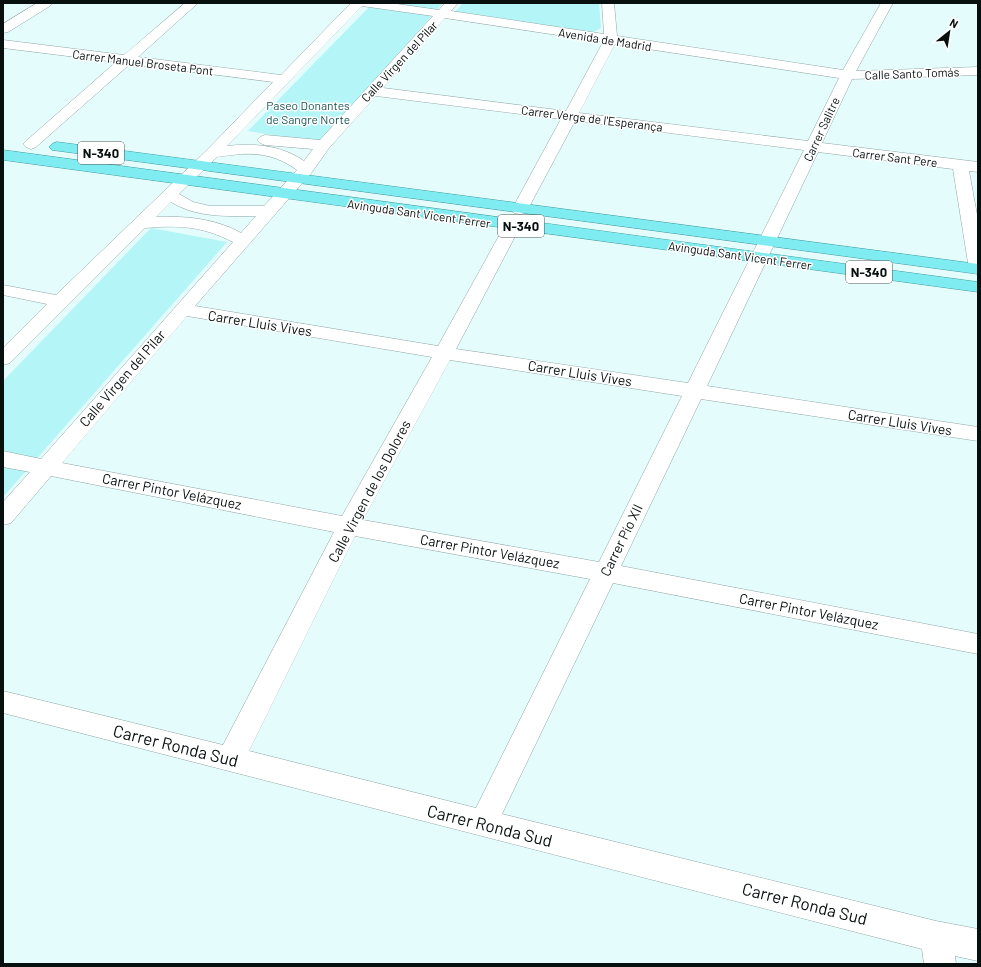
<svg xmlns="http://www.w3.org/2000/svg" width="981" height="967" font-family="Barlow,sans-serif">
<rect width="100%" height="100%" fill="#e5fcfc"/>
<g fill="#b4f5f7">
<polygon points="373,3 443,3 320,143 248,131"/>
<polygon points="463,3 599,3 601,28 594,32 455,12"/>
<polygon points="151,228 227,242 3,497 3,381"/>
</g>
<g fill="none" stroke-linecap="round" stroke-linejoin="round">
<g stroke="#90a5a5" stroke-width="1">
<g id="minor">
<polygon points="37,3 52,3 50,6 8,32 3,33 3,24"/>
<path d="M185 3H198L138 57 281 75 351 3H390L439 10 445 3H458L451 11 604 34 602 3H614L617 36 843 70 881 3H893L856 71 978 67V75L852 79 822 143 978 162V172L969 171 978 220V274L972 273 969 269 953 169 818 152 707 386 978 427V441L701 399 621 566 978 634V654L613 583 502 814 936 921 978 929V961L955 956 956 964H924L922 949 3 713V691L223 745 334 532 51 476 11 523 3 525V502L30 472 3 467V451L41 459 233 242C202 226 179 225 145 228L10 363 3 365V348L47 304 3 295V285L56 295 207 150 273 82 130 64 36 147 31 149 26 147 23 144 26 141 116 62 3 48V40L124 55ZM362 6 433 16 320 140 265 135 260 137 257 140 260 143 265 145 313 149 304 161C281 145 254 143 227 146ZM445 18 603 42 566 111 383 88ZM615 44 839 78 808 141 579 113ZM376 96 561 119 512 209 514 213 520 214 526 213 528 209 575 121 804 150 688 383 456 349 521 225 519 221 513 220 507 221 505 225 438 346 195 306 312 172 329 148ZM241 154C263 153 279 157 297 170L264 206H210L193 202 179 194 217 157ZM171 202C197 218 226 216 256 216L241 233C214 218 185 216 156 217ZM187 316 432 357 342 516 62 463ZM450 360 682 396 599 562 363 520ZM355 536 590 579 476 808 249 751Z"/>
</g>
</g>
<g stroke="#409c9f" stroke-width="1">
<g id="trunk">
<polygon points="57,142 978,264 978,274 52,150 49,147 52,144"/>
<polygon points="3,150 978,282 978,292 3,160"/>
</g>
</g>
<use href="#minor" fill="#fff" fill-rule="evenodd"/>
<use href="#trunk" fill="#7eecf0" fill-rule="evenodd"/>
</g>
<g text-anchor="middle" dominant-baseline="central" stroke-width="3" stroke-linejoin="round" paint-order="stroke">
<g font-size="12" fill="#080f0f" stroke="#fff">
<text transform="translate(605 39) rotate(9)">Avenida de Madrid</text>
<text transform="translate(399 61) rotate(-47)">Calle Virgen del Pilar</text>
<text transform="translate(143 62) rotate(7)">Carrer Manuel Broseta Pont</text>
<text transform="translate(912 73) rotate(-2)">Calle Santo Tomás</text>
<text transform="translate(592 118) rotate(7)">Carrer Verge de l'Esperança</text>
<text transform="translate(821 129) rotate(-65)">Carrer Salitre</text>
<text transform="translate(895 157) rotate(7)">Carrer Sant Pere</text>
<text transform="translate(419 213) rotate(8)">Avinguda Sant Vicent Ferrer</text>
<text transform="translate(740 255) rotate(8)">Avinguda Sant Vicent Ferrer</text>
</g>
<g font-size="12" fill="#185254" stroke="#fff">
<text x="308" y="105">Paseo Donantes<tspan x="308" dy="14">de Sangre Norte</tspan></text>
</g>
<g fill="#fff" stroke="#525757" stroke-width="1">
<rect x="78" y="142" width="46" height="22" rx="3"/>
<rect x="498" y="215" width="46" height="22" rx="3"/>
<rect x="846" y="261" width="46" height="22" rx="3"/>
</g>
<g font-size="13" font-weight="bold" fill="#080f0f">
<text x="101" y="153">N-340</text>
<text x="521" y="226">N-340</text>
<text x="869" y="272">N-340</text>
</g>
<g font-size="14" fill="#080f0f" stroke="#fff">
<text transform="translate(260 323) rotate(9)">Carrer Lluis Vives</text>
<text transform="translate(580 373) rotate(9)">Carrer Lluis Vives</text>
<text transform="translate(122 378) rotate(-49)">Calle Virgen del Pilar</text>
<text transform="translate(900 422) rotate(9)">Carrer Lluis Vives</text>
<text transform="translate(172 491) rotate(11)">Carrer Pintor Velázquez</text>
<text transform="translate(369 491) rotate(-62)">Calle Virgen de los Dolores</text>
<text transform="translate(621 540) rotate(-64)">Carrer Pío XII</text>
<text transform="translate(490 551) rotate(10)">Carrer Pintor Velázquez</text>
<text transform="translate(809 611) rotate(11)">Carrer Pintor Velázquez</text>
</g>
<g font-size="17" fill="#080f0f" stroke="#fff">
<text transform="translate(176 745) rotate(14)">Carrer Ronda Sud</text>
<text transform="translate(490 825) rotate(14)">Carrer Ronda Sud</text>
<text transform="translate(805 903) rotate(14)">Carrer Ronda Sud</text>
</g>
</g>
<rect width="981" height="967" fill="none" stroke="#080f0f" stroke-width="8"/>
<g transform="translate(949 32) rotate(30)" stroke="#ffffff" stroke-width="3" paint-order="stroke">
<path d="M0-3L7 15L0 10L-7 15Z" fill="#080f0f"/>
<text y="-6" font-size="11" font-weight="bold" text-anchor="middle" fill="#080f0f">N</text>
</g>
</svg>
